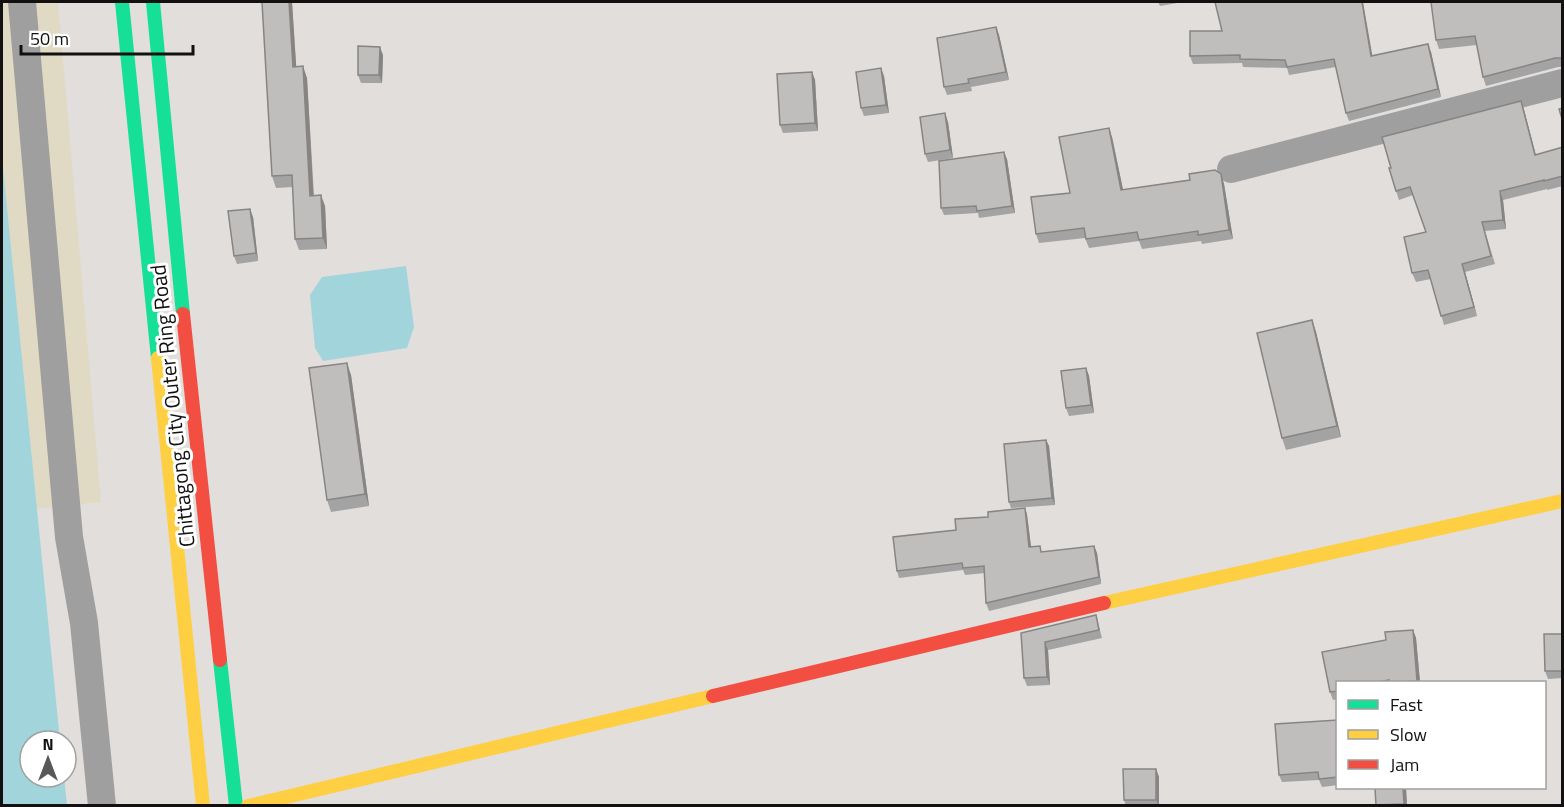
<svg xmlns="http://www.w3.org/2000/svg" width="1564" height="807" font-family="'Titillium Web',sans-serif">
<rect width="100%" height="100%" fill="#e1dedc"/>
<polygon fill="#e0d9c4" points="2,2 58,2 101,502 37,509 2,157"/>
<g fill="#a2d4db">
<polygon points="2,157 60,741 30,741 30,777 64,777 67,805 2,805"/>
<polygon points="406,266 414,327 407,348 323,361 315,348 310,295 322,277"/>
</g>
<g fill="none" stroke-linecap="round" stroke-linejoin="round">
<g stroke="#a09f9f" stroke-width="28">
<polyline points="22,2 69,537 84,623 102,806"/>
<polyline points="1231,169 1562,83"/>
</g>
<g stroke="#16e098" stroke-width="14">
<polyline points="122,2 158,358"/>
<polyline points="153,2 183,314"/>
<polyline points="220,660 236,806"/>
</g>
<g stroke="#ffcf43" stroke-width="14">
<polyline points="158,358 203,806"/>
<polyline points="1104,603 1562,501"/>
<polyline points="248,806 713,696"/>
</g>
<g stroke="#f24e42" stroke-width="14">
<polyline points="183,314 220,660"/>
<polyline points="713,696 1104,603"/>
</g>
</g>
<g fill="#a4a3a3">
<polygon points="262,2 292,2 296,67 307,78 314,195 325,206 327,249 299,250 295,239 293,187 276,188 272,176"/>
<polygon points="1158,2 1183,2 1160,6"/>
<polygon points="1563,2 1563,67 1558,67 1486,86 1483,77 1477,45 1439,49 1436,40"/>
<polygon points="996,27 999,35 1009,80 971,87 972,91 947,95 944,87"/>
<polygon points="1190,31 1372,56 1431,52 1441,97 1349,121 1346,113 1336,67 1289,75 1287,68 1243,67 1242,63 1193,64 1190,56"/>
<polygon points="383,55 382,83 361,83 358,75"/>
<polygon points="812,72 815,80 818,131 783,133 780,125"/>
<polygon points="884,76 889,113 864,116 861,108"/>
<polygon points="1524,110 1536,155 1563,147 1563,186 1547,190 1547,189 1503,200 1506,229 1485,231 1495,264 1465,272 1477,316 1444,325 1431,279 1416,282 1412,273 1426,232 1413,195 1399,200 1396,191"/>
<polygon points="948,122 953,158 928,162 925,154"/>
<polygon points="1112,137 1123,190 1190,180 1221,174 1224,184 1233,239 1202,244 1201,241 1142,249 1139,241 1089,248 1085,238 1039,243 1036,234 1070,193"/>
<polygon points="1007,159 1015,213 979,218 978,213 944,215 941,208"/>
<polygon points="253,217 258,261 237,264 234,256"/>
<polygon points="1312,320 1316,332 1341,437 1286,450 1282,438"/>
<polygon points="1086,368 1089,376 1094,413 1069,416 1066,408"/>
<polygon points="351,375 369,506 331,512 327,500"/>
<polygon points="1046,440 1049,446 1055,505 1011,508 1009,502"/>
<polygon points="1025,508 1027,515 1031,547 1043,552 1094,546 1097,553 1101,584 989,611 986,603 985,573 965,575 963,570 899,578 897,571 956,530 988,517"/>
<polygon points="1096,615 1102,638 1048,650 1050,685 1027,686 1024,678 1021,633"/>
<polygon points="1413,630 1416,638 1420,682 1338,682 1338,699 1333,700 1330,692 1322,652 1386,640 1385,632"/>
<polygon points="1563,634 1563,678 1548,679 1545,671"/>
<polygon points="1338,720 1338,785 1322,787 1319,780 1282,782 1279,775"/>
<polygon points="1156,769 1159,777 1159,806 1126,806 1124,800"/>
<polygon points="1375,788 1406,788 1407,806 1376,805"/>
</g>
<g fill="#868584">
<polygon points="289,2 292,2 297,78 293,67"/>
<polygon points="1362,2 1363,2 1374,65 1371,56"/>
<polygon points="996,27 999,35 1009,80 1006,72"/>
<polygon points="1428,44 1431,52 1441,97 1438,89"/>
<polygon points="380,47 383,55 382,83 379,75"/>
<polygon points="303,66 307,78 314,207 310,196"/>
<polygon points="881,68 884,76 889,113 886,105"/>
<polygon points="812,72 815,80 818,131 815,123"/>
<polygon points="1521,101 1524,110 1538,164 1535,155"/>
<polygon points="945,113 948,122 953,158 950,150"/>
<polygon points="1109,128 1112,137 1125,199 1121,190"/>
<polygon points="1004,152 1007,159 1015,213 1012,206"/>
<polygon points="1221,174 1224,184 1233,239 1229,230"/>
<polygon points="1500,191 1503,200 1506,229 1503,220"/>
<polygon points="321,195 325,206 327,249 323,238"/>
<polygon points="250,209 253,217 258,261 256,253"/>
<polygon points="1462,264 1465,272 1477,316 1474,307"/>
<polygon points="1312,320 1316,332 1341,437 1337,426"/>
<polygon points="347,363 351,375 369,506 365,494"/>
<polygon points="1086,368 1089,376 1094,413 1091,405"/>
<polygon points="1046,440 1049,446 1055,505 1052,498"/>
<polygon points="1025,508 1027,515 1032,554 1029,547"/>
<polygon points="1094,546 1097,553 1101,584 1099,577"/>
<polygon points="1413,630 1416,638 1420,682 1418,682 1417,681"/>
<polygon points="1045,642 1048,650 1050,685 1047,677"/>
<polygon points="1156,769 1159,777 1159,806 1156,800"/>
<polygon points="1403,788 1406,788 1407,806 1405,806 1404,804"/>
</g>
<g fill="#bfbebd" stroke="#868584" stroke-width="1.5">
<polygon points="262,2 289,2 293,67 303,66 310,196 321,195 323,238 295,239 292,175 272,176"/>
<polygon points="1215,2 1362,2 1371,56 1428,44 1438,89 1346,113 1334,59 1287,67 1285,60 1240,59 1240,55 1190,56 1190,31 1222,31"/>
<polygon points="1431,2 1563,2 1563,58 1555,58 1483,77 1475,36 1436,40"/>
<polygon points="996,27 1006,72 968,79 969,83 944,87 937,38"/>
<polygon points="358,46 380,47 379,75 358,75"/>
<polygon points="881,68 886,105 861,108 856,72"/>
<polygon points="812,72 815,123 780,125 777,74"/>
<polygon points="1521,101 1535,155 1563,147 1563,176 1544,181 1544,180 1500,191 1503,220 1482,222 1491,256 1462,264 1474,307 1441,316 1428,270 1412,273 1404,237 1426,232 1410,187 1396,191 1389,168 1391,168 1382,137"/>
<polygon points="1563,108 1563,122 1559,109"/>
<polygon points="945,113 950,150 925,154 920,117"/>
<polygon points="1109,128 1121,190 1190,180 1189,174 1215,170 1221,174 1229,230 1198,235 1198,231 1139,240 1137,232 1086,239 1084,228 1036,234 1031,197 1070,193 1059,137"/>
<polygon points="1004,152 1012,206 977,211 976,206 941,208 939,161"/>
<polygon points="250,209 256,253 234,256 228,211"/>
<polygon points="1312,320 1337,426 1282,438 1257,333"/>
<polygon points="347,363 365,494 327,500 309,368"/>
<polygon points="1086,368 1091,405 1066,408 1061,371"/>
<polygon points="1046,440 1052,498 1009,502 1004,444"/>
<polygon points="1025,508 1029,547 1040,546 1041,552 1094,546 1099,577 986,603 984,566 963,568 962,563 897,571 893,537 956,530 955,519 988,517 988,512"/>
<polygon points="1096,615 1099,630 1045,642 1047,677 1024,678 1021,633"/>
<polygon points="1413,630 1417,681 1395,682 1389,682 1389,680 1379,682 1338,682 1338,691 1330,692 1322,652 1386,640 1385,632"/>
<polygon points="1544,634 1563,634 1563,671 1545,671"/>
<polygon points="1338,720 1338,777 1319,779 1318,772 1279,775 1275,724"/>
<polygon points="1123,769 1156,769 1156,800 1124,800"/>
<polygon points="1375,788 1403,788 1404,804 1376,805"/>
</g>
<g text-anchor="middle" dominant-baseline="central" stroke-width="6" stroke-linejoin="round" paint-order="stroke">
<g font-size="21" fill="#121010" stroke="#fff">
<text transform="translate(172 406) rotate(-96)">Chittagong City Outer Ring Road</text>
</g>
</g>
<rect width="1564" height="807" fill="none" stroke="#121010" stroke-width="6"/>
<rect x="1336" y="681" width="210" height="108" fill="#ffffff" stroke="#a09f9f" stroke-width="1.5"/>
<rect x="1348" y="700" width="30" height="9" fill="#16e098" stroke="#a09f9f" stroke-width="1.5"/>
<text x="1390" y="711" font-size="18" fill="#121010">Fast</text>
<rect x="1348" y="730" width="30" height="9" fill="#ffcf43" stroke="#a09f9f" stroke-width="1.5"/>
<text x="1390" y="741" font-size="18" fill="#121010">Slow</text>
<rect x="1348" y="760" width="30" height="9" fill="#f24e42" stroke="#a09f9f" stroke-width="1.5"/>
<text x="1390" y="771" font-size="18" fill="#121010">Jam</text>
<g transform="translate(48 759)"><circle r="28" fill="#ffffff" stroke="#a09f9f" stroke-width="1.5"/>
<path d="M0-4.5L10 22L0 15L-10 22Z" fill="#5a5857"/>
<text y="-9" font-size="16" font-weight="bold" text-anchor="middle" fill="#121010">N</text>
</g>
<path d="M21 45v9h172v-9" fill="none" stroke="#121010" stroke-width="3"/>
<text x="30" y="45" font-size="18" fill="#121010" stroke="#ffffff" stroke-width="4.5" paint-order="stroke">50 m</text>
</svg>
